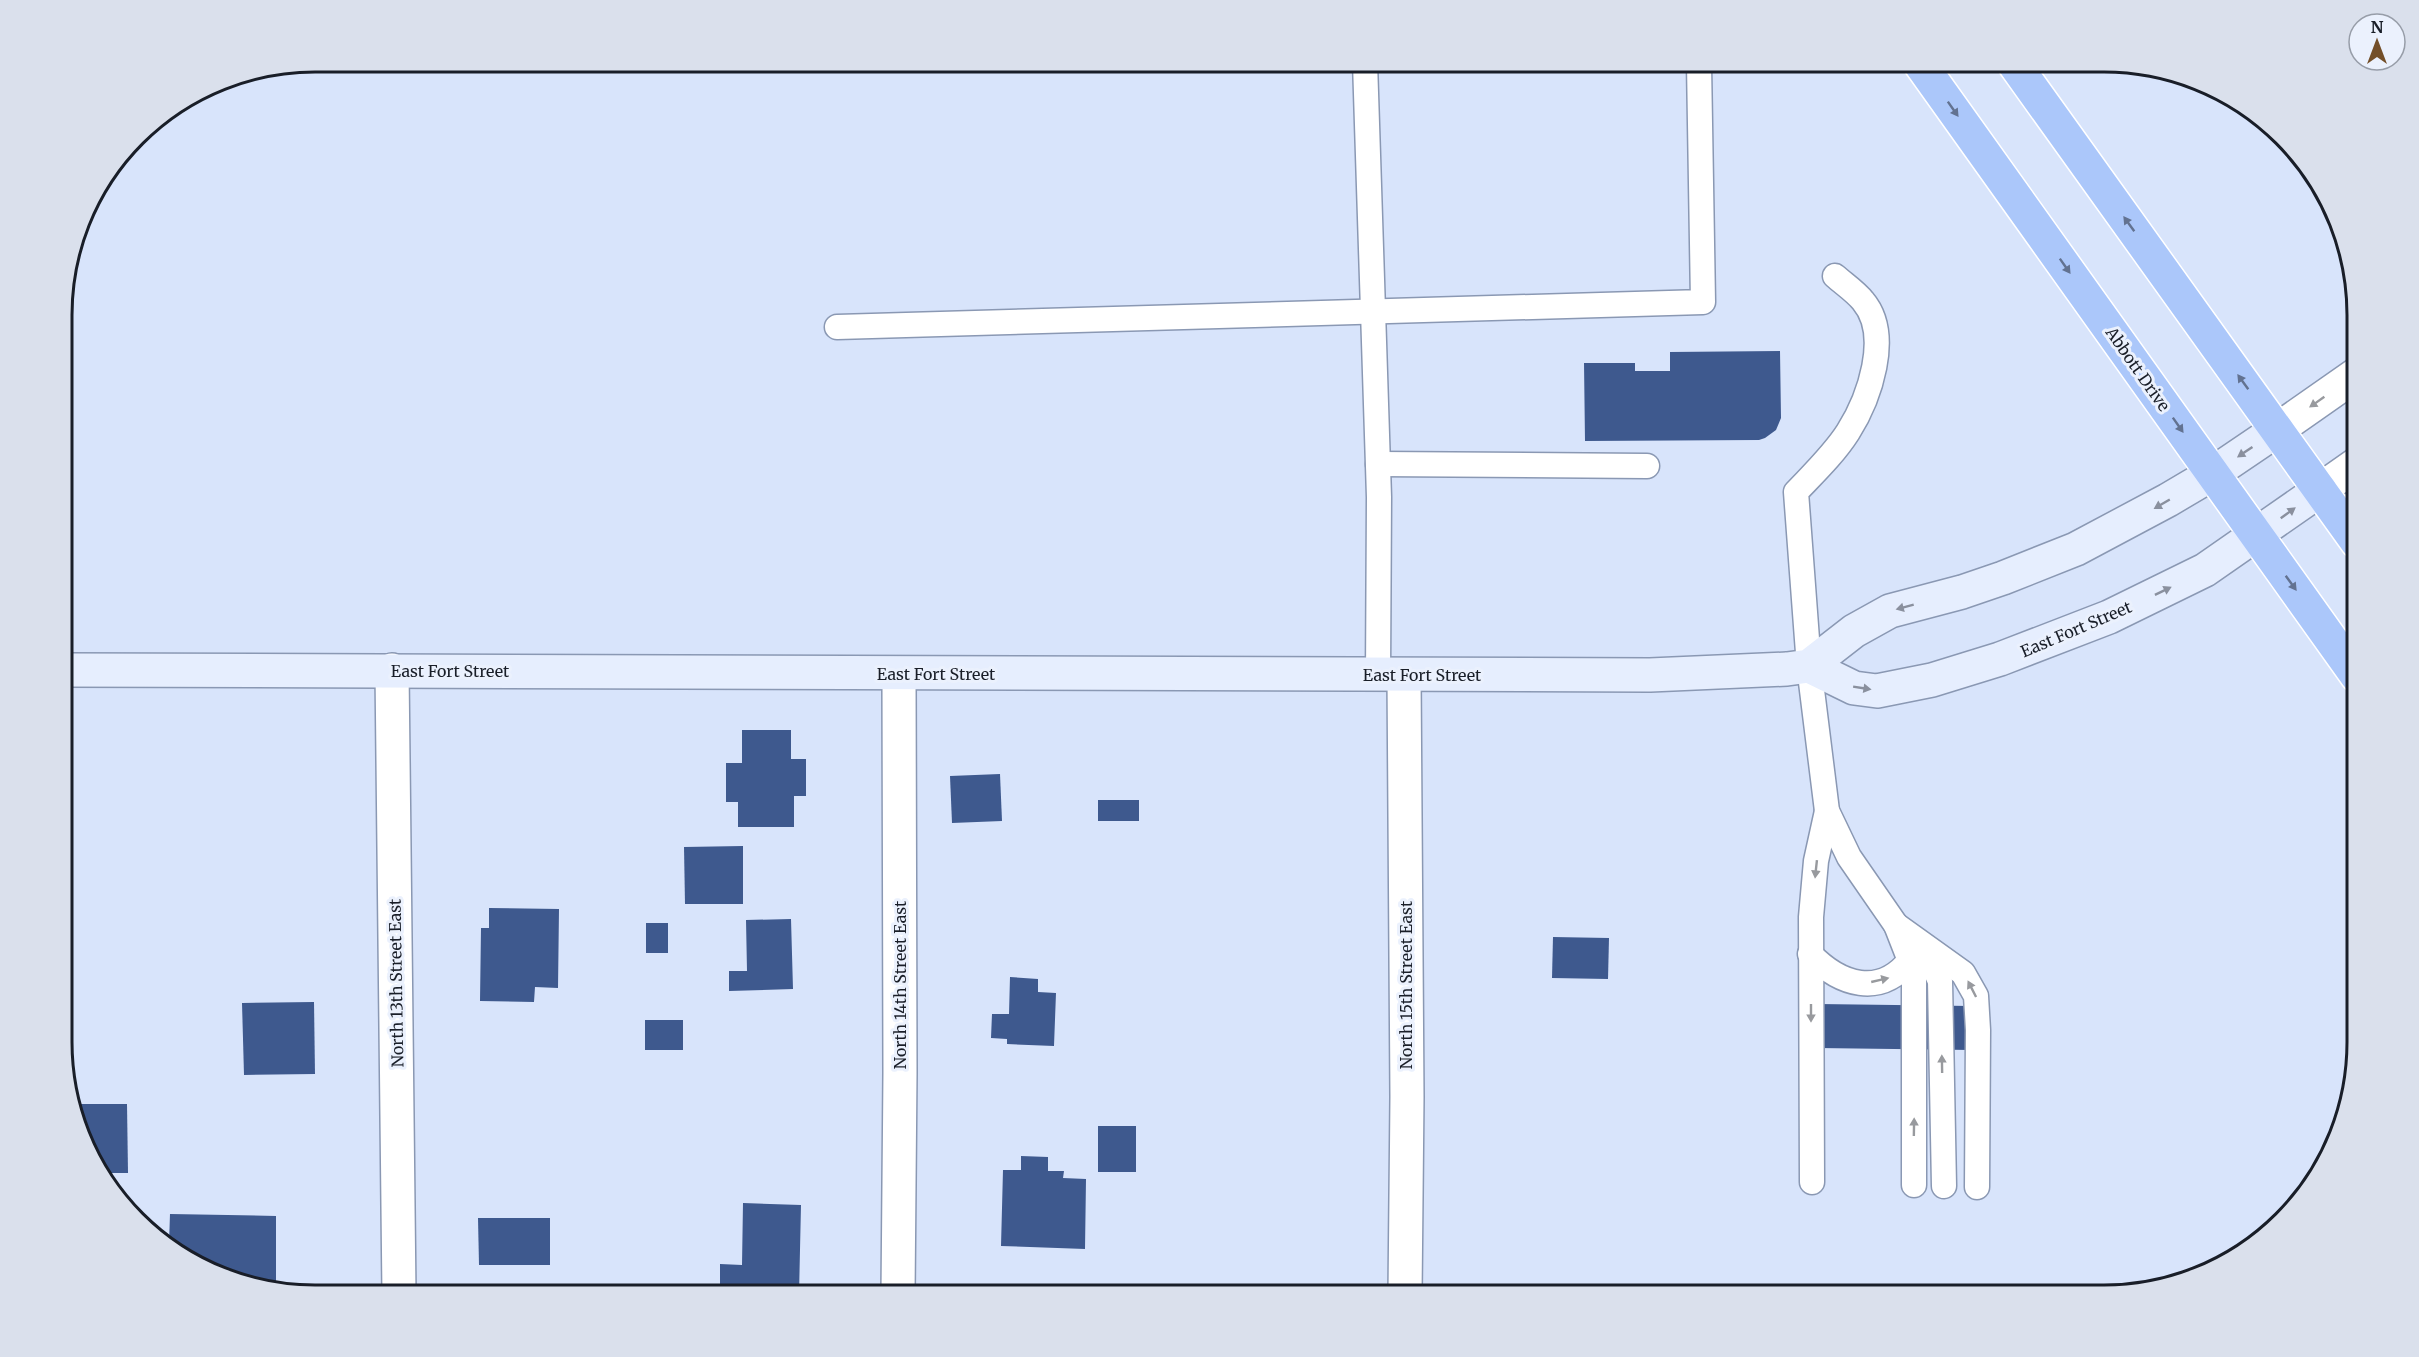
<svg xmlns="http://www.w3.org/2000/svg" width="2419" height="1357" font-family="Merriweather,serif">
<rect width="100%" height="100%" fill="#d8e4fb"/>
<g fill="#3e598e">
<polygon points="1780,351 1781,418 1776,430 1765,438 1759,440 1585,441 1584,363 1635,363 1635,371 1670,371 1670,352"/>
<polygon points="742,730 791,730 791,759 806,759 806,796 794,796 794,827 738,827 738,802 726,802 726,763 742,763"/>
<polygon points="1000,774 1002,821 952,823 950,776"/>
<rect x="1098" y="800" width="41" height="21"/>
<polygon points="743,846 743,904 685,904 684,847"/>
<polygon points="489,908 559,909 558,988 535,987 534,1002 480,1001 481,928 489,928"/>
<polygon points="791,919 793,989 729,991 729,971 747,971 746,920"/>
<rect x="646" y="923" width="22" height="30"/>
<polygon points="1553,937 1609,938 1608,979 1552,978"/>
<polygon points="1010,977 1038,979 1038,992 1056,993 1054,1046 1007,1044 1007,1039 991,1038 992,1014 1009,1014"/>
<polygon points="314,1002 315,1074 244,1075 242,1003"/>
<polygon points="1818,1004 1971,1006 1971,1050 1818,1048"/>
<rect x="645" y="1020" width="38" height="30"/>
<polygon points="78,1104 127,1104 128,1173 100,1173 78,1114"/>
<rect x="1098" y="1126" width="38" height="46"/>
<polygon points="1021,1156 1048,1157 1048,1171 1064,1171 1063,1178 1086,1179 1085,1249 1001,1246 1003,1170 1021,1170"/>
<polygon points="743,1203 801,1205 799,1295 720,1295 720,1264 742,1265"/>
<polygon points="170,1214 276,1216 276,1283 239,1283 188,1262 169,1244"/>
<polygon points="478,1218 550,1218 550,1265 479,1265"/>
</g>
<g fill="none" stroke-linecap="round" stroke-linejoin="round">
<g stroke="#8a98b3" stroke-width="27">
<g id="lane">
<polyline points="1365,62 1379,497 1378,675"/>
<path d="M1835 276C1844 284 1856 292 1863 301 1892 335 1869 399 1848 432 1834 454 1814 473 1796 492L1809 666 1827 811 1849 857 1896 925 1914 971V1185"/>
<polyline points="837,327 1703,302 1699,64 1697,62"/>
<polyline points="1378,464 1647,466"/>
<polyline points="1896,925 1963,973 1976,996 1978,1030 1977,1187"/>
<polyline points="1924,946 1940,981 1944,1186"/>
<path d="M1810 954C1840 985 1880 998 1910 960"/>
<polyline points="1812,1182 1811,917 1816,861 1827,811"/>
</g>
</g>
<g stroke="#8a98b3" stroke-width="36">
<g id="street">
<polyline points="2277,430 2357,374"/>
<polyline points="2320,490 2357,464"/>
<polyline points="392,670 399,1295"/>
<polyline points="1404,675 1407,1097 1405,1295"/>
<polyline points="898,1295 900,1073 899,674"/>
</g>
</g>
<g stroke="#8a98b3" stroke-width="36">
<g id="secondary">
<polyline points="1809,666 1854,688 1877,691 1932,680 2000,659 2109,617 2205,570 2320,490"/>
<polyline points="64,670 1650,675 1787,669 1809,666 1854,631 1890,611 1962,592 2003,578 2076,549 2168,500 2212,474 2277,430"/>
</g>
</g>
<g stroke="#fff" stroke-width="36">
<g id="highway">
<polyline points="1919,62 2357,676"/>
<polyline points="2013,62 2357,542"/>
</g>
</g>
<use href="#lane" stroke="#fff" stroke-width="24"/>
<use href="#street" stroke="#fff" stroke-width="33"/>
<use href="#secondary" stroke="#e6eefe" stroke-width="33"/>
<use href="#highway" stroke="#abc7fa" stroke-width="33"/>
</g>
<defs><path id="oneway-solid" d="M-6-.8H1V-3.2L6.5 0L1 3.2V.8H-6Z" transform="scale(1.5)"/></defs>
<g fill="#627291">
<use href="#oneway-solid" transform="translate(1953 109) rotate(55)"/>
<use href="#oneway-solid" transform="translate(2129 224) rotate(-126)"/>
<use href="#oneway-solid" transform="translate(2065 266) rotate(55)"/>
<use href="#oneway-solid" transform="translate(2243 382) rotate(-126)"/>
<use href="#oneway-solid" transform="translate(2178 425) rotate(55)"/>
<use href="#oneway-solid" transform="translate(2291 583) rotate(54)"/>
</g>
<g fill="#989a9e">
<use href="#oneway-solid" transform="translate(2317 402) rotate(145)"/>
<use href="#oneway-solid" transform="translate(1816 869) rotate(96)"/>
<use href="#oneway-solid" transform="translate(1880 980) rotate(-13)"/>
<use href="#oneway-solid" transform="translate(1972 989) rotate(-117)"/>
<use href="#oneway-solid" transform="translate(1811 1013) rotate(90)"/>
<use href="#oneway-solid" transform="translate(1942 1064) rotate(-91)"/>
<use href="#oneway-solid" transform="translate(1914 1127) rotate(-89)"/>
</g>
<g fill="#8a909e">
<use href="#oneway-solid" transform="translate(2245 452) rotate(146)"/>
<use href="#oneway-solid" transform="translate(2162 504) rotate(150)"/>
<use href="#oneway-solid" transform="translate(2288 513) rotate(-36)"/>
<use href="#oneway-solid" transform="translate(2163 591) rotate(-26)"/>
<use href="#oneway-solid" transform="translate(1905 607) rotate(165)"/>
<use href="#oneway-solid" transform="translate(1862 688) rotate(9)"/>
</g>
<g text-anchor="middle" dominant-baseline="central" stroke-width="6" stroke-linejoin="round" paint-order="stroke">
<g font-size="16" fill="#191e28" stroke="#ebf1fd">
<text transform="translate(2138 369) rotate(55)">Abbott Drive</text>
<text transform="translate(2076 629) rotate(-23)">East Fort Street</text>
<text x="450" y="671">East Fort Street</text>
<text x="936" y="674">East Fort Street</text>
<text x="1422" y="675">East Fort Street</text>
<text transform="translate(396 983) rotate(-91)">North 13th Street East</text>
<text transform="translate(900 985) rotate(-90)">North 14th Street East</text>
<text transform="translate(1406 985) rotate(-90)">North 15th Street East</text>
</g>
</g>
<path d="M0 0H2419V1357H0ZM315 72H2104A243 243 0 0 1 2347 315V1042A243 243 0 0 1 2104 1285H315A243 243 0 0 1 72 1042V315A243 243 0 0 1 315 72Z" fill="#dae0ec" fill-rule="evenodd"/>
<path fill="none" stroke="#191e28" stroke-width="3" d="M315 72H2104A243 243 0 0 1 2347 315V1042A243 243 0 0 1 2104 1285H315A243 243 0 0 1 72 1042V315A243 243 0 0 1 315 72Z"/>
<g transform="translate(2377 42)"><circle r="28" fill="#ebf1fd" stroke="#979da8" stroke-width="1.5"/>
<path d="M0-4.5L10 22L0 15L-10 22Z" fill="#734f29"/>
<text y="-9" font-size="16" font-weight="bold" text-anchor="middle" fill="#191e28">N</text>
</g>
</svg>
